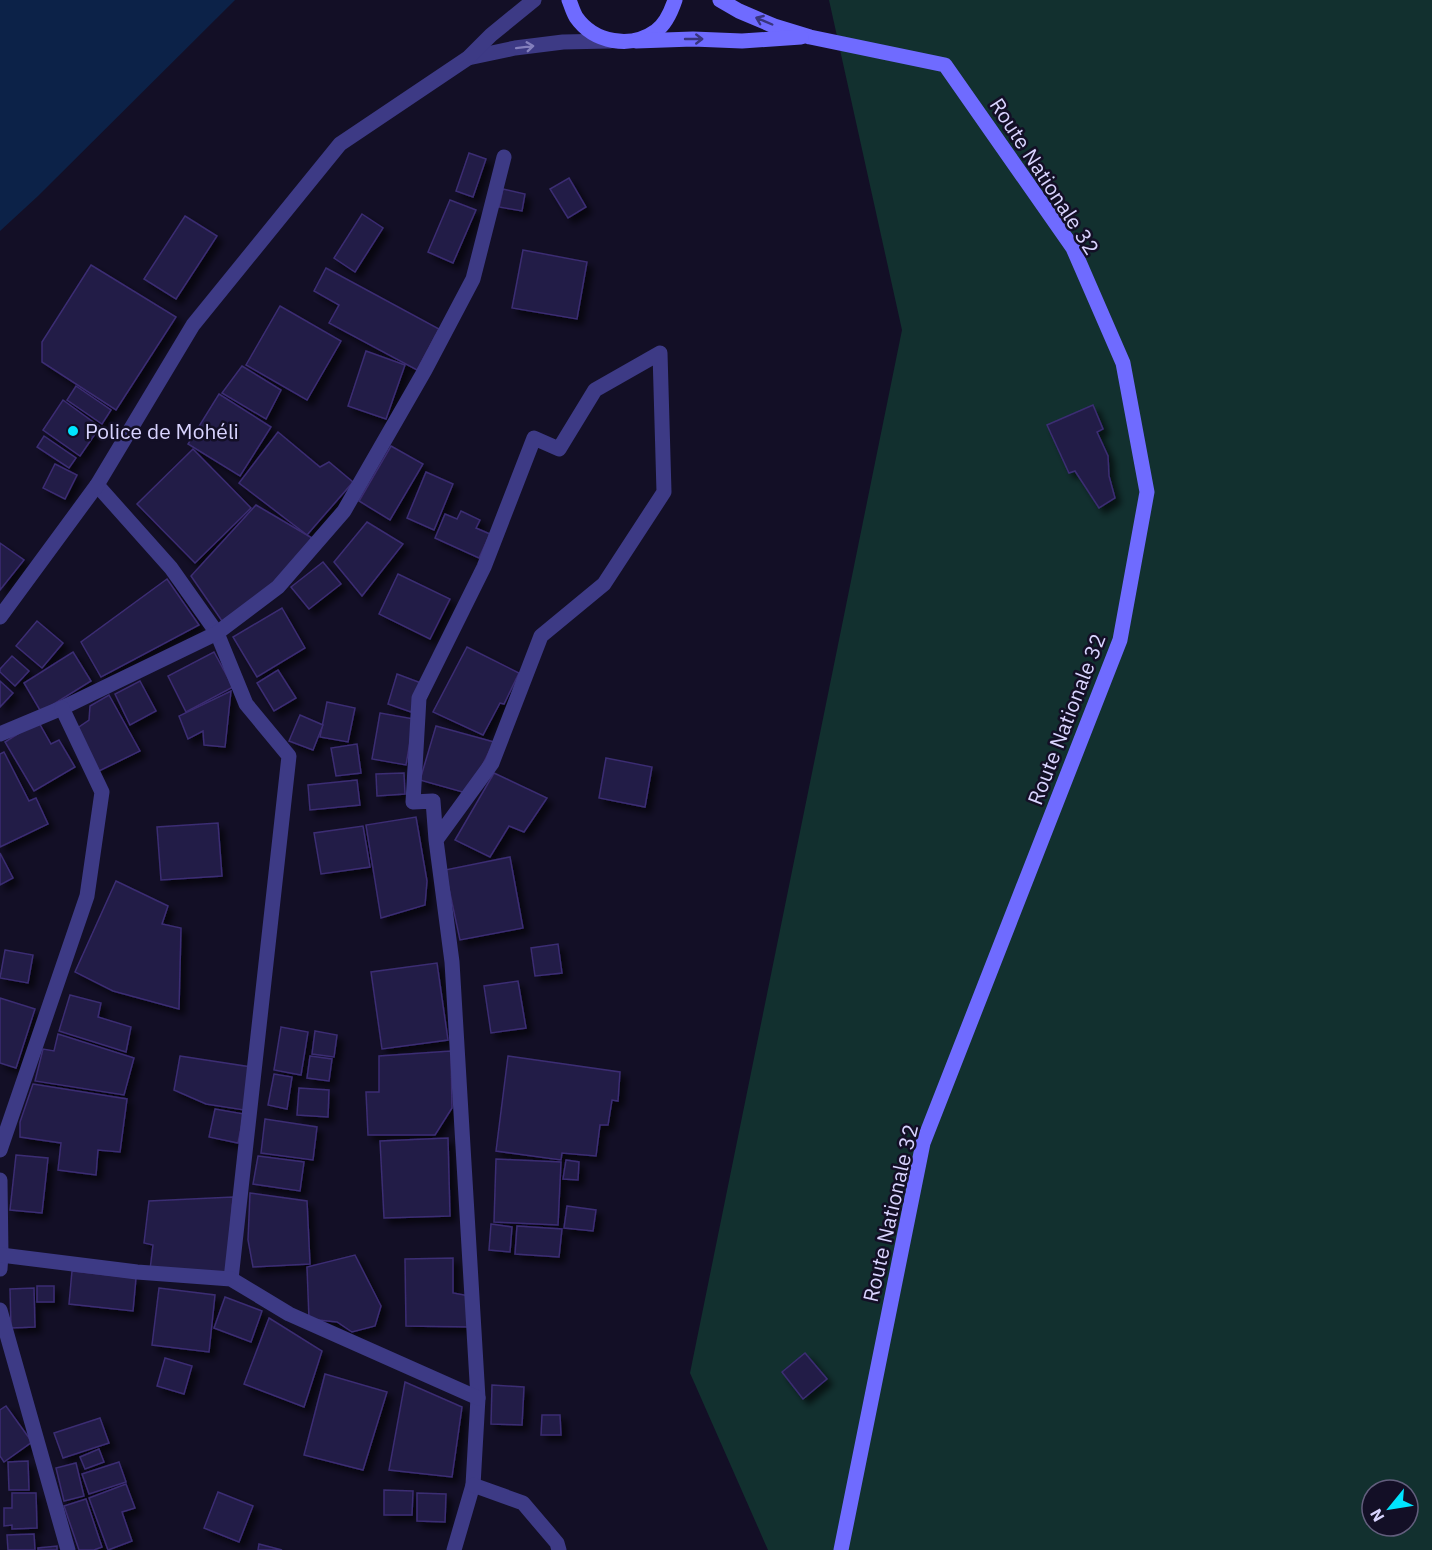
<svg xmlns="http://www.w3.org/2000/svg" width="1432" height="1550" font-family="'IBM Plex Sans',sans-serif">
<defs>
<filter id="shadow"><feDropShadow dx="5.5" dy="5.5" stdDeviation="3" flood-color="#0009"/></filter>
</defs>
<rect width="100%" height="100%" fill="#130f26"/>
<path fill="#12302f" fill-rule="evenodd" d="M829 0H1432V1550H768L690 1373 902 330ZM1372 1490H1408V1526H1372Z"/>
<polygon fill="#0c2248" points="0,0 235,0 38,196 0,231"/>
<g fill="#241b47" stroke="#3b2d73" stroke-width="1.5" filter="url(#shadow)">
<polygon points="469,153 486,159 473,197 456,191"/>
<polygon points="569,178 586,207 568,218 550,189"/>
<polygon points="503,189 525,194 522,211 499,207"/>
<polygon points="450,200 476,210 453,263 428,252"/>
<polygon points="362,214 383,228 355,272 334,258"/>
<polygon points="185,216 217,236 176,299 144,279"/>
<polygon points="523,250 587,262 577,319 512,308"/>
<polygon points="91,265 176,317 116,410 42,362 42,342"/>
<polygon points="326,268 439,329 417,370 329,323 339,305 314,291"/>
<polygon points="280,306 341,341 307,400 246,365"/>
<polygon points="366,351 405,365 386,419 348,406"/>
<polygon points="242,366 281,390 266,419 222,393"/>
<polygon points="76,386 111,410 102,424 67,400"/>
<polygon points="219,394 271,427 240,476 188,444"/>
<polygon points="63,400 100,427 80,456 43,430"/>
<polygon points="1093,405 1103,429 1097,432 1108,456 1109,476 1115,498 1099,508 1075,471 1069,473 1047,425"/>
<polygon points="278,432 320,467 329,462 353,482 307,535 239,483"/>
<polygon points="44,436 76,458 69,468 37,447"/>
<polygon points="391,446 423,464 390,520 359,501"/>
<polygon points="193,449 251,508 195,563 137,504"/>
<polygon points="55,464 77,475 65,499 43,488"/>
<polygon points="426,472 453,484 434,530 407,518"/>
<polygon points="256,505 312,538 273,586 222,621 191,576"/>
<polygon points="461,511 480,520 476,528 490,534 479,558 435,538 445,514 457,519"/>
<polygon points="367,522 403,544 362,596 334,562"/>
<polygon points="0,543 24,560 0,590"/>
<polygon points="323,562 341,584 309,609 291,587"/>
<polygon points="398,574 450,599 430,639 379,614"/>
<polygon points="167,579 199,625 101,677 81,642"/>
<polygon points="282,608 305,648 257,677 233,637"/>
<polygon points="37,621 63,643 42,668 16,646"/>
<polygon points="467,647 519,673 504,704 500,703 483,735 433,712"/>
<polygon points="73,652 91,681 41,712 24,683"/>
<polygon points="214,652 233,687 186,712 168,676"/>
<polygon points="12,656 29,671 15,686 0,672 0,669"/>
<polygon points="278,670 296,698 274,711 257,683"/>
<polygon points="397,674 421,683 411,712 388,704"/>
<polygon points="0,681 13,693 0,707"/>
<polygon points="140,681 156,711 130,725 115,694"/>
<polygon points="231,691 225,747 204,745 203,731 188,739 179,716"/>
<polygon points="109,695 140,751 97,772 76,729 89,720 90,706"/>
<polygon points="327,702 355,708 348,742 320,737"/>
<polygon points="380,713 414,719 406,765 372,759"/>
<polygon points="300,715 323,725 313,750 289,741"/>
<polygon points="38,721 51,744 59,740 75,767 34,791 5,742"/>
<polygon points="436,726 494,742 471,788 466,793 420,780"/>
<polygon points="357,744 361,773 336,776 331,748"/>
<polygon points="4,752 29,801 36,798 48,824 0,847 0,754"/>
<polygon points="606,758 652,767 645,807 599,798"/>
<polygon points="404,773 405,794 377,796 376,774"/>
<polygon points="494,773 547,798 524,832 509,826 490,857 455,840"/>
<polygon points="357,780 360,805 310,810 308,785"/>
<polygon points="416,817 427,881 425,905 381,918 366,825"/>
<polygon points="218,823 222,876 161,880 157,827"/>
<polygon points="363,826 370,867 321,874 314,833"/>
<polygon points="0,853 13,878 0,885"/>
<polygon points="510,857 523,928 460,940 445,870"/>
<polygon points="116,881 168,906 162,924 181,928 179,1009 113,991 75,972"/>
<polygon points="558,944 562,973 535,976 531,948"/>
<polygon points="5,950 33,955 28,983 0,978"/>
<polygon points="437,963 448,1040 382,1049 371,972"/>
<polygon points="518,981 526,1028 491,1033 484,986"/>
<polygon points="70,995 101,1003 98,1017 131,1027 126,1052 59,1031"/>
<polygon points="0,998 35,1009 16,1068 0,1063"/>
<polygon points="281,1027 308,1032 301,1075 274,1070"/>
<polygon points="315,1031 337,1035 334,1057 312,1054"/>
<polygon points="58,1034 134,1058 124,1095 35,1081 43,1049 54,1051"/>
<polygon points="451,1051 452,1108 435,1135 368,1135 366,1092 379,1092 379,1056"/>
<polygon points="180,1056 251,1067 244,1110 206,1104 174,1090"/>
<polygon points="310,1056 332,1059 329,1081 307,1078"/>
<polygon points="508,1056 620,1072 618,1101 612,1100 608,1125 600,1125 596,1156 562,1153 561,1160 496,1151"/>
<polygon points="274,1074 292,1077 287,1109 268,1105"/>
<polygon points="33,1084 127,1099 120,1152 98,1150 96,1175 58,1170 61,1143 20,1137 20,1122"/>
<polygon points="299,1088 329,1090 328,1117 297,1115"/>
<polygon points="215,1109 244,1114 238,1143 209,1137"/>
<polygon points="265,1119 317,1127 313,1160 261,1153"/>
<polygon points="448,1138 450,1216 384,1218 380,1141"/>
<polygon points="16,1155 48,1158 42,1213 10,1210"/>
<polygon points="258,1156 304,1162 300,1191 253,1184"/>
<polygon points="496,1159 561,1162 558,1225 494,1222"/>
<polygon points="566,1160 579,1162 578,1180 563,1179"/>
<polygon points="250,1193 307,1201 310,1264 253,1267 248,1240"/>
<polygon points="233,1197 227,1274 150,1270 153,1245 144,1243 149,1201"/>
<polygon points="567,1206 596,1210 593,1231 564,1228"/>
<polygon points="491,1224 512,1227 510,1252 489,1250"/>
<polygon points="517,1226 562,1229 559,1257 515,1254"/>
<polygon points="355,1255 381,1306 375,1326 352,1332 337,1322 309,1319 307,1267"/>
<polygon points="453,1258 453,1293 469,1296 471,1327 406,1326 405,1259"/>
<polygon points="72,1271 136,1278 133,1311 69,1304"/>
<rect x="37" y="1286" width="17" height="16"/>
<polygon points="34,1288 35,1327 11,1328 10,1289"/>
<polygon points="159,1288 215,1295 209,1352 152,1345"/>
<polygon points="225,1297 262,1311 251,1342 214,1328"/>
<polygon points="269,1318 322,1351 304,1407 244,1384"/>
<polygon points="805,1353 827,1379 803,1399 782,1372"/>
<polygon points="165,1358 192,1366 184,1394 157,1386"/>
<polygon points="325,1374 387,1392 363,1470 304,1455"/>
<polygon points="405,1382 462,1407 452,1477 389,1470"/>
<polygon points="492,1385 524,1387 522,1425 491,1424"/>
<polygon points="6,1406 32,1442 4,1462 0,1456 0,1410"/>
<polygon points="542,1415 560,1415 561,1435 541,1435"/>
<polygon points="100,1418 109,1443 63,1458 54,1433"/>
<polygon points="99,1449 104,1462 85,1469 80,1457"/>
<polygon points="28,1461 29,1490 9,1490 8,1462"/>
<polygon points="119,1462 126,1482 89,1494 82,1474"/>
<polygon points="76,1463 84,1496 64,1501 56,1468"/>
<polygon points="126,1484 135,1508 122,1512 132,1541 108,1550 89,1498"/>
<polygon points="384,1490 413,1491 412,1515 384,1515"/>
<polygon points="218,1492 253,1506 239,1542 204,1528"/>
<polygon points="12,1493 36,1493 37,1528 12,1529 12,1525 4,1526 4,1508 12,1508"/>
<polygon points="417,1493 446,1494 445,1522 417,1521"/>
<polygon points="86,1499 102,1547 94,1550 79,1550 64,1506"/>
<polygon points="34,1534 35,1550 8,1550 7,1535"/>
<polygon points="259,1544 282,1550 258,1550"/>
<polygon points="57,1546 57,1550 38,1550 38,1548"/>
</g>
<g fill="none" stroke-linecap="round" stroke-linejoin="round">
<g stroke="#3d3a85" stroke-width="15">
<polyline points="468,58 515,48 563,42 610,41"/>
<polyline points="97,485 171,568 217,633 246,704 289,756 231,1279"/>
<polyline points="0,617 97,485 193,325 340,144 468,58 491,35 534,0"/>
<polyline points="0,734 62,708 217,633 278,587 344,511 425,370 473,279 504,157"/>
<polyline points="436,840 492,763 541,636 604,584 664,492 660,353 595,390 559,449 534,438 484,567 419,698 413,802 433,801 436,840 452,962 478,1398 473,1485 454,1550"/>
<polyline points="0,1150 87,896 102,792 62,708"/>
<polyline points="0,1180 1,1255 0,1269"/>
<polyline points="1,1255 137,1272 231,1279 289,1314 478,1398"/>
<polyline points="0,1310 68,1550"/>
<polyline points="473,1485 523,1503 557,1543 559,1550"/>
</g>
<g stroke="#6f6bff" stroke-width="15">
<path d="M569 0C571 5 573 12 576 17 594 43 631 49 656 31 666 24 671 12 675 0"/>
<polyline points="720,0 739,11 774,26 810,37 945,65 1073,248 1123,363 1147,492 1120,640 923,1143 841,1550"/>
<polyline points="636,41 693,39 742,41 801,37"/>
</g>
</g>
<defs><path id="oneway-shaft" d="M-6 0H5M1.5-3L5.5 0L1.5 3" fill="none" stroke-width="1.6" stroke-linecap="round" stroke-linejoin="round" transform="scale(1.5)"/></defs>
<g stroke="#38347d">
<use href="#oneway-shaft" transform="translate(764 21) rotate(-157)"/>
<use href="#oneway-shaft" transform="translate(694 39)"/>
</g>
<use stroke="#837fbc" href="#oneway-shaft" transform="translate(525 47) rotate(-7)"/>
<circle fill="#00e5ff" stroke="#130f26" stroke-width="2" cx="73" cy="431" r="6"/>
<g text-anchor="middle" dominant-baseline="central" stroke-width="5" stroke-linejoin="round" paint-order="stroke">
<g font-size="21" fill="#d9d4ff" stroke="#130f26">
<text transform="translate(1045 176) rotate(57)">Route Nationale 32</text>
<text transform="translate(1066 719) rotate(-69)">Route Nationale 32</text>
<text transform="translate(890 1213) rotate(-77)">Route Nationale 32</text>
</g>
<g font-size="21" fill="#d9d4ff" stroke="#130f26" text-anchor="start">
<text x="85" y="431">Police de Mohéli</text>
</g>
</g>
<g transform="translate(1390 1508) rotate(240)"><circle r="28" fill="#130f26" stroke="#625e7d" stroke-width="1.5"/>
<path d="M0-4.5L10 22L0 15L-10 22Z" fill="#00e5ff"/>
<text y="-9" font-size="16" font-weight="bold" text-anchor="middle" fill="#d9d4ff">N</text>
</g>
</svg>
